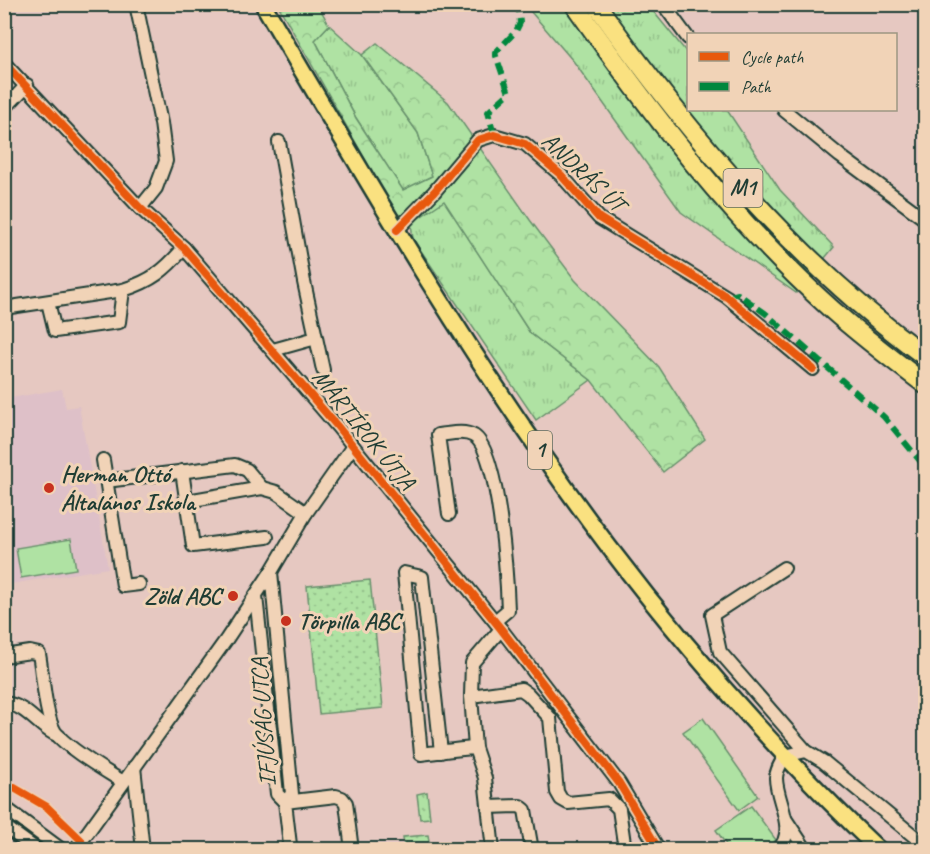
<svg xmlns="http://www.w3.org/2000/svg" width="930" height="854" font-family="Caveat,sans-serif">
<defs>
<pattern id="grass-tufts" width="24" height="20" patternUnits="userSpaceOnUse" patternTransform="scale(1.5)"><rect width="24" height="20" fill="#afe2a3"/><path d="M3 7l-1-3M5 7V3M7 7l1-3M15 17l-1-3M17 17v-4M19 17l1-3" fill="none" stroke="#96c38d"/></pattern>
<pattern id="forest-crowns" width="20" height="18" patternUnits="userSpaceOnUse" patternTransform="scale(1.5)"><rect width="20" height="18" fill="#afe2a3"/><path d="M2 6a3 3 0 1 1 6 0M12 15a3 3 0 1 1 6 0" fill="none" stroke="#96c38d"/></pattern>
<pattern id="park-dots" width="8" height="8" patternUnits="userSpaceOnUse" patternTransform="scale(1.5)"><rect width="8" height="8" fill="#afe2a3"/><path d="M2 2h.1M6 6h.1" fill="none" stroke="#96c38d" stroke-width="1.8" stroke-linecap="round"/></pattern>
</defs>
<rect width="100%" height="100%" fill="#e6c8c1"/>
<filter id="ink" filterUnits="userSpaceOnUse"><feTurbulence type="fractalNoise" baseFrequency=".0167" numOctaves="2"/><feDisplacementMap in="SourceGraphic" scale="12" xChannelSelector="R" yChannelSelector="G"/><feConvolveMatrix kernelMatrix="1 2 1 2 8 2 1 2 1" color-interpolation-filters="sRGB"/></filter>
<g filter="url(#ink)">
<polygon fill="#dec0c8" points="62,389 66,408 79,406 108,568 5,585 5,399"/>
<g fill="url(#grass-tufts)" stroke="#67906c" stroke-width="1.5">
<polygon points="525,5 648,5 688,54 688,110 727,110 780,190 834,247 796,293 681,212 574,62"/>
<polygon points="329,25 362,55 418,133 432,176 403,191 356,118 315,40"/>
<polygon points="444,200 530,333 591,380 536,420 413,239 411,223"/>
</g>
<polygon fill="url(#forest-crowns)" stroke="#67906c" stroke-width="1.5" points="278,5 318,5 329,25 315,40 356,118 403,190 432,176 418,133 362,55 377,43 448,102 530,220 575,280 659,367 705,439 663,472 591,380 530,333 444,201 411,223 395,212"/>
<g fill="url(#park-dots)" stroke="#67906c" stroke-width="1.5">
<polygon points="370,580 383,708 319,714 307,586"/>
<polygon points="427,792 430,818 420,819 417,794"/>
<polygon points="428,835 430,847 404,849 403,837"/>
</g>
<g fill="#afe2a3" stroke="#67906c" stroke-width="1.5">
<polygon points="71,539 76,569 21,578 16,548"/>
<polygon points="703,718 758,796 739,810 683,732"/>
<polygon points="751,806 776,840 763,849 729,849 716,830"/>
</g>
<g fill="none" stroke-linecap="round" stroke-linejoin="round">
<g stroke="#1f3d34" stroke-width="16">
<g id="minor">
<polyline points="136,4 161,123 166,161 156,188 140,208"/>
<polyline points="663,4 688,38"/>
<polyline points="4,63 140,208 184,248 337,426 501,629 619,783 659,850"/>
<polyline points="4,109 27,85"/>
<polyline points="784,110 840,156 926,220"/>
<polyline points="279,142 304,282 323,370"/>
<polyline points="397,230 434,192 478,140 494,135 525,144 561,175 599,218 727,297 813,369"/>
<polyline points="48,302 55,331 119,322 123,290"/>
<path d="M4 308 123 290C152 281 165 270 184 248"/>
<polyline points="273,350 316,338"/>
<polyline points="103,460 123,586 139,584"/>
<polyline points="182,471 193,546 267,537"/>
<polyline points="106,481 235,465 247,470 262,488"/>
<polyline points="187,501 262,488 276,492 306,513"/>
<path d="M449 514 438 435C450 434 463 430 474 436 499 451 507 579 508 610L495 621"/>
<polyline points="784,568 712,615 720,652 806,751"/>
<polyline points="256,596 277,794 285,802 292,794 271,572"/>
<path d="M4 656 30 652 39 654C43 675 45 716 55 732 66 748 106 771 123 782"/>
<polyline points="471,696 521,689 528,694 550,718 557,792 561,799 568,803 609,799 619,809 625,850"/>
<path d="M4 703C28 705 38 728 59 736"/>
<path d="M441 752 422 577 404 573 421 754C439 752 457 749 475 748"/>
<polyline points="134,767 143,850"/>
<polyline points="4,807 62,850"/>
<polyline points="488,807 520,806 525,810 532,850"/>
<polyline points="786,820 806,850"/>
<polyline points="4,826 37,850"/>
<polyline points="75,850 226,640 271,572 306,513 353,446"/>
<polyline points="285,850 290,845 285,802 336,796 342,798 346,803 352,850"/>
<polyline points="493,850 485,778 475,748 471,696 472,663 501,629"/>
<path d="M778 850C798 830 776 801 776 778 776 770 781 763 785 756L806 751 824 762 926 846"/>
</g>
</g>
<g stroke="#1f3d34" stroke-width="20">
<path id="major" d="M263 4C371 189 480 376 609 547 691 655 780 756 879 850"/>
</g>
<g stroke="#1f3d34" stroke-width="22">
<g id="highway">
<path d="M574 4C651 113 731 219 830 308 860 335 893 360 926 385"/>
<path d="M596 4C689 135 796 262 926 357"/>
</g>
</g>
<use href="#minor" stroke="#f1d3b7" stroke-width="12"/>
<use href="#major" stroke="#fae180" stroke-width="15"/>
<use href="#highway" stroke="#fae180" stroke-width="18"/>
<g stroke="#00873e" stroke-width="6" stroke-dasharray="12 6" stroke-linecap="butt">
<polyline points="494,135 488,112 509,93 495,53 516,31 520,23 518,4"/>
<polyline points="727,297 738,294 765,313 884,417 926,468"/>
</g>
<g stroke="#f1d3b7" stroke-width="11">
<g id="cycleway">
<polyline points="4,63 140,208 184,248 337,426 501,629 619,783 659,850"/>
<polyline points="397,230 434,192 478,140 494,135 525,144 561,175 599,218 727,297 813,369"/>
<polyline points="4,782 47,807 81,840"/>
</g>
</g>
<use href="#cycleway" stroke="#e8590c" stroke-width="8"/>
</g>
</g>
<g fill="#c8321e" stroke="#f1d3b7" stroke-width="2">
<circle cx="49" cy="488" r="6"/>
<circle cx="233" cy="596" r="6"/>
<circle cx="286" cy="621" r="6"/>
</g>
<g text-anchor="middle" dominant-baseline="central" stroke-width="6" stroke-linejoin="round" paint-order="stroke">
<g fill="#f1d3b7" stroke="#5e6a5b" stroke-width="1.5">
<rect x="723.5" y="169" width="39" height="38" rx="4.5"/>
<rect x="528" y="431" width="24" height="38" rx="4.5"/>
</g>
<g font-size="22" font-weight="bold" fill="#1f3d34">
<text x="743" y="188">M1</text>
<text x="540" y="450">1</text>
</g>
<g font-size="24" fill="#1f3d34" stroke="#f1d3b7">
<text transform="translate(584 172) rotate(43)">ANDRÁS ÚT</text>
<text transform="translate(364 429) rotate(51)">MÁRTÍROK ÚTJA</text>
<text transform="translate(263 722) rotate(-94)">IFJÚSÁG UTCA</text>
</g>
<g font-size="24" font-weight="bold" fill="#1f3d34" stroke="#f1d3b7" text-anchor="start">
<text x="61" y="474">Herman Ottó<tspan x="61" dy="28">Általános Iskola</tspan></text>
<text x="221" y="596" text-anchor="end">Zöld ABC</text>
<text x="298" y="621">Törpilla ABC</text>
</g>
</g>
<rect width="930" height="854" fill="none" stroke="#f1d3b7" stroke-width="24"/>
<rect x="12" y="12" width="906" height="830" fill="none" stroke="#1f3d34" stroke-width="2" filter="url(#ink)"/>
<rect x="687" y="33" width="210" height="78" fill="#f1d3b7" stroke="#9d9783" stroke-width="1.5"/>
<rect x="699" y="52" width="30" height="9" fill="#e8590c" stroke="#9d9783" stroke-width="1.5"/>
<text x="741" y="63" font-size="18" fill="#1f3d34">Cycle path</text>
<rect x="699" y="82" width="30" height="9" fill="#00873e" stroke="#9d9783" stroke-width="1.5"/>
<text x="741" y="93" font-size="18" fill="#1f3d34">Path</text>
</svg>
